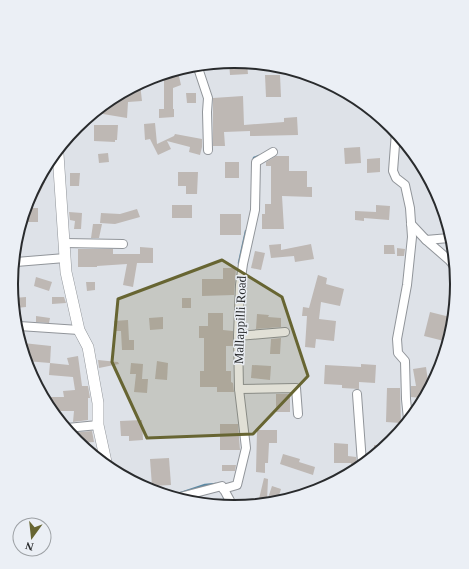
<svg xmlns="http://www.w3.org/2000/svg" width="469" height="569" font-family="'Times New Roman',serif">
<rect width="100%" height="100%" fill="#dee2e8"/>
<g fill="none" stroke-linecap="round" stroke-linejoin="round">
<g stroke="#5a88a3" stroke-width="2.5">
<polyline points="253,162 254,158 259,156"/>
<polyline points="239,263 246,231"/>
<polyline points="172,496 205,485 216,484"/>
<polyline points="224,498 226,506"/>
</g>
</g>
<g fill="#beb8b4">
<polygon points="235,61 247,64 248,74 230,75 229,62"/>
<polygon points="178,72 181,85 173,88 173,109 174,109 174,117 159,118 159,109 164,109 164,75"/>
<polygon points="265,75 280,75 281,97 266,97"/>
<polygon points="140,84 142,101 128,102 127,118 97,113"/>
<polygon points="186,93 196,93 196,103 187,103"/>
<polygon points="243,96 244,125 284,122 284,118 297,117 298,135 250,136 250,131 224,132 225,146 213,146 213,98"/>
<polygon points="155,123 157,144 174,136 175,134 202,139 202,147 200,155 189,152 190,147 167,141 171,149 158,155 150,139 145,140 144,124"/>
<polygon points="94,125 118,125 117,140 115,140 115,142 94,141"/>
<polygon points="360,147 361,163 345,164 344,148"/>
<polygon points="108,153 109,162 99,163 98,154"/>
<polygon points="276,156 289,156 289,171 307,171 307,187 312,187 312,197 282,196 284,229 262,229 262,214 265,214 265,204 271,204 271,166 266,166 266,162"/>
<polygon points="380,158 380,172 367,173 367,159"/>
<rect x="225" y="162" width="14" height="16"/>
<polygon points="178,172 198,172 197,194 186,194 186,186 178,186"/>
<polygon points="70,173 80,173 79,186 70,186"/>
<polygon points="41,180 45,182 32,208 38,208 38,222 26,222 26,219 24,218 28,199"/>
<rect x="172" y="205" width="20" height="13"/>
<polygon points="376,205 390,206 389,220 364,218 364,221 355,220 355,211 376,212"/>
<polygon points="137,209 140,217 115,224 100,223 101,213 120,214"/>
<polygon points="69,212 82,213 81,229 74,229 75,221 70,220"/>
<rect x="220" y="214" width="21" height="21"/>
<polygon points="93,224 102,224 99,238 91,238"/>
<polygon points="281,244 281,250 311,244 314,259 295,262 294,256 271,258 269,245"/>
<polygon points="384,245 394,245 395,254 384,254"/>
<polygon points="140,247 153,248 153,263 137,263 133,287 123,285 127,264 97,266 97,267 78,267 78,249 113,249 113,254 140,254"/>
<polygon points="397,248 405,249 404,256 397,256"/>
<polygon points="255,251 265,253 261,270 251,268"/>
<polygon points="223,268 236,268 234,295 202,296 202,279 223,279"/>
<polygon points="318,275 327,278 326,284 344,289 340,306 321,302 319,319 336,321 334,341 316,339 315,348 305,347 307,316 302,316 303,307 309,308"/>
<polygon points="36,277 52,282 49,291 34,286"/>
<polygon points="86,282 95,282 95,290 87,291"/>
<polygon points="26,297 26,307 16,308 14,298"/>
<polygon points="52,297 64,297 66,303 52,304"/>
<rect x="182" y="298" width="9" height="10"/>
<polygon points="430,312 450,317 444,341 424,336"/>
<polygon points="208,313 223,313 223,330 233,331 233,346 226,346 226,371 231,371 231,382 233,383 234,392 217,392 217,387 200,387 200,371 204,371 204,338 199,338 199,326 208,326"/>
<polygon points="257,314 269,315 268,317 281,318 281,327 256,329"/>
<polygon points="36,316 50,318 49,323 36,322"/>
<polygon points="163,317 163,329 150,330 149,318"/>
<polygon points="128,320 129,340 134,340 134,350 122,350 121,331 115,331 114,321"/>
<polygon points="281,338 280,354 270,354 271,339"/>
<polygon points="23,343 51,346 50,363 26,361"/>
<polygon points="78,356 82,386 88,386 90,398 88,398 88,420 73,422 74,411 55,411 46,397 64,397 63,391 75,390 73,377 49,375 50,363 69,365 67,358"/>
<polygon points="98,360 118,362 119,364 99,368"/>
<polygon points="157,361 168,363 167,380 155,379"/>
<polygon points="131,363 143,364 142,379 148,379 147,393 134,392 136,374 130,374"/>
<polygon points="361,364 376,365 375,383 359,382 359,389 342,388 342,385 324,384 325,365 361,367"/>
<polygon points="252,365 271,366 270,380 251,378"/>
<polygon points="426,367 429,388 422,398 411,397 411,386 416,386 413,369"/>
<polygon points="387,388 400,388 401,423 386,422"/>
<rect x="276" y="394" width="14" height="18"/>
<polygon points="142,420 143,440 129,441 129,436 121,436 120,421"/>
<polygon points="220,424 238,424 240,450 220,450"/>
<polygon points="257,430 277,430 277,443 269,443 268,463 265,463 265,473 256,472"/>
<polygon points="92,431 94,442 78,443 70,433"/>
<polygon points="334,443 348,444 348,456 356,457 357,465 351,465 351,463 334,463"/>
<polygon points="374,445 388,446 374,455"/>
<polygon points="283,454 300,459 299,462 315,467 313,475 280,464"/>
<polygon points="169,458 171,485 152,486 150,459"/>
<polygon points="222,465 236,465 235,471 222,471"/>
<polygon points="264,478 268,479 267,501 272,486 281,489 278,499 258,503"/>
</g>
<g fill="none" stroke-linecap="round" stroke-linejoin="round">
<g stroke="#91959a" stroke-width="10">
<g id="street">
<polyline points="198,68 208,98 207,112 208,150"/>
<polyline points="396,132 393,171 396,178 405,185 410,208 412,237 407,285 397,339 398,353 405,361 406,399 408,419"/>
<polyline points="411,224 426,240 449,238"/>
<polyline points="426,240 449,260 455,267"/>
<polyline points="64,243 123,244"/>
<polyline points="16,262 65,258"/>
<polyline points="19,326 79,330"/>
<polyline points="238,336 285,332"/>
<polyline points="239,389 296,388 298,414"/>
<polyline points="357,394 362,463"/>
<polyline points="67,428 98,425"/>
<polyline points="223,489 237,485 246,448 239,389 238,336 240,285 243,264 255,210 256,162 273,152"/>
<polyline points="180,497 222,486 234,508"/>
</g>
</g>
<g stroke="#91959a" stroke-width="12">
<polyline id="secondary" points="58,154 66,272 79,330 88,347 98,403 98,425 106,462"/>
</g>
<use href="#street" stroke="#fff" stroke-width="8"/>
<use href="#secondary" stroke="#fff" stroke-width="11"/>
</g>
<path fill="#676532" fill-opacity="0.2" stroke="#676532" stroke-width="3" stroke-linejoin="round" d="M222 260 282 297 308 376 253 434 147 438 112 362 118 299Z"/>
<g text-anchor="middle" dominant-baseline="central" stroke-width="3" stroke-linejoin="round" paint-order="stroke">
<g font-size="13" fill="#292b2d" stroke="#ebeff5">
<text transform="translate(240 320) rotate(-88)">Mallappilli Road</text>
</g>
</g>
<path d="M0 0H469V569H0ZM18 284a216 216 0 1 1 432 0a216 216 0 1 1-432 0Z" fill="#ebeff5" fill-rule="evenodd"/>
<path fill="none" stroke="#292b2d" stroke-width="2" d="M18 284a216 216 0 1 1 432 0a216 216 0 1 1-432 0Z"/>
<g transform="translate(32 537) rotate(195)"><circle r="19" fill="#ebeff5" stroke="#9da1a5"/>
<path d="M0-3L7 15L0 10L-7 15Z" fill="#676532"/>
<text y="-6" font-size="11" font-weight="bold" text-anchor="middle" fill="#292b2d">N</text>
</g>
</svg>
